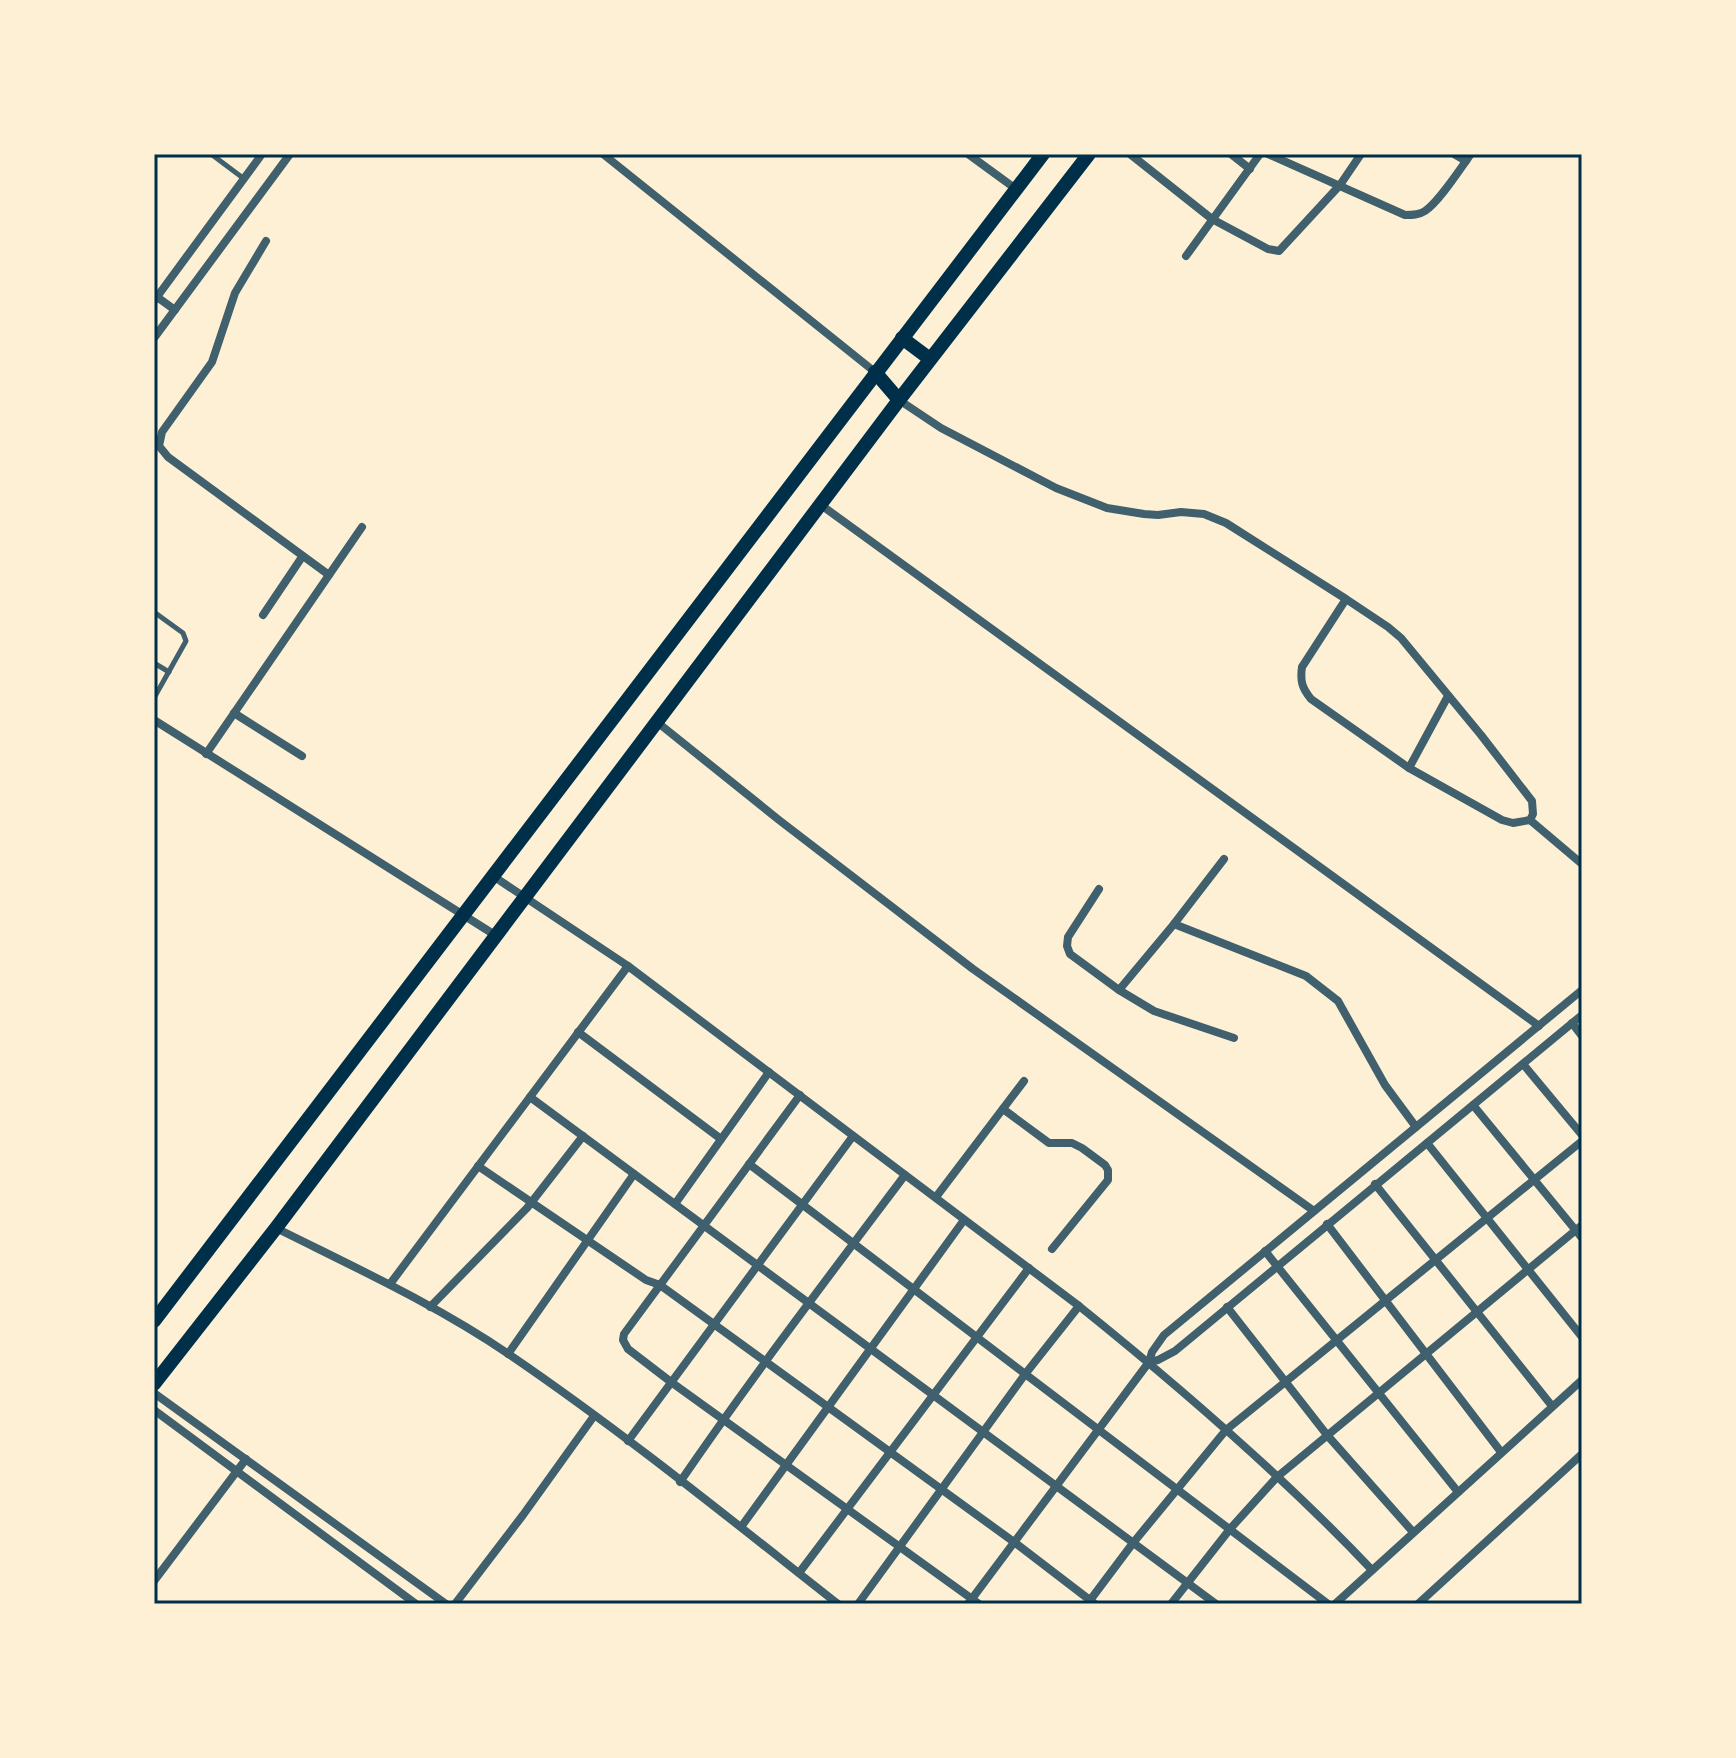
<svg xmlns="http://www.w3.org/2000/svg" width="1736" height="1758" font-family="'Roboto Condensed',sans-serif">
<rect width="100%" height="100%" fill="#fdf0d5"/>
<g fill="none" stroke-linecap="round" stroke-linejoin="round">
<g stroke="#3f606c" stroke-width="5">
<polyline points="211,154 243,178"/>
<polyline points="154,612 183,633 186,641 154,698"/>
<polyline points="154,663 169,672"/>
</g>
<g stroke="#3f606c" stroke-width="8">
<polyline points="603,154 875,372"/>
<polyline points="968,154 1016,189"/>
<polyline points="1130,154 1212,219 1268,249 1279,251 1340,185 1361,154"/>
<polyline points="1231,154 1250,169"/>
<path d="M1268 154 1405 215C1412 215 1419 215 1425 211 1439 202 1460 169 1471 154"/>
<polyline points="1454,154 1466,161"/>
<polyline points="266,241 235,293 212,362 162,432 159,446 168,457 329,575"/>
<polyline points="1186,256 1260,154"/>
<polyline points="157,297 175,310"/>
<polyline points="154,301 262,154"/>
<polyline points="154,338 290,154"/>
<path d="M899 400 941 428 1056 488 1107 508 1144 514 1158 515 1181 512 1204 514 1226 523 1346 599 1302 667C1300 681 1302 688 1311 699L1409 768 1502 820 1513 823 1530 820 1533 814 1532 801 1481 735 1401 638 1388 627 1346 599"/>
<polyline points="821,505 1539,1026"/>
<polyline points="263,615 302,557"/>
<polyline points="234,713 302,756"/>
<polyline points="154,720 495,935"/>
<polyline points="657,722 779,820 973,969 1314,1211"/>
<polyline points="206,754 362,527"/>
<polyline points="1409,768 1448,696"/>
<polyline points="1530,820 1582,864"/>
<path d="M493 876 628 966 1079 1306C1181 1388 1281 1474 1372 1570"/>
<polyline points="1099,889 1068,937 1067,946 1070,954 1119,990 1154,1011 1234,1038"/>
<polyline points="1174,924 1306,976 1338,1001 1385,1085 1416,1127"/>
<polyline points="1119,990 1174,924 1224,859"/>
<polyline points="1572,1023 1582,1036"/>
<polyline points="578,1032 721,1139"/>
<polyline points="1523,1064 1582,1135"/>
<polyline points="800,1095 624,1334 623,1340 628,1349 671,1382 979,1604"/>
<polyline points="530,1097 1216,1604"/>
<polyline points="1473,1105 1582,1238"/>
<polyline points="1003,1109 1049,1143 1072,1143 1082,1148 1105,1165 1108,1170 1108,1180 1052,1249"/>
<polyline points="1427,1143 1582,1337"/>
<polyline points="749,1164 1328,1604"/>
<polyline points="478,1166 646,1280 660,1285 1014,1542 1095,1604"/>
<polyline points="1375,1184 1552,1406"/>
<polyline points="936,1197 1024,1081"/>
<polyline points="675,1204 769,1072"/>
<polyline points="1327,1224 1501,1452"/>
<path d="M276 1228C354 1267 437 1305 510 1355 623 1432 730 1519 838 1604"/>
<polyline points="1265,1251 1458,1492"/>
<polyline points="390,1284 628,966"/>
<polyline points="430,1307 527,1208 583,1136"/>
<polyline points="1227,1307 1327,1435 1413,1532"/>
<polyline points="508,1354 634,1174"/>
<polyline points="1149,1362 1158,1360 1175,1351 1582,1015"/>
<polyline points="154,1393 446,1604"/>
<polyline points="154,1410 416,1604"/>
<polyline points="628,1441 853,1136"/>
<path d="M680 1482C752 1377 829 1276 905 1175"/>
<polyline points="741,1527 964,1220"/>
<polyline points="799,1573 1029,1268"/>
<polyline points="154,1581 246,1459"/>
<polyline points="1088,1603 1133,1543 1226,1430 1582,1141"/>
<polyline points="455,1604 523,1515 594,1416"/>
<polyline points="858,1604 1026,1373 1079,1306"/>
<polyline points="968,1604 1149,1362 1152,1352 1164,1335 1582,990"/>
<polyline points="1171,1604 1230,1529 1277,1477 1582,1225"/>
<polyline points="1335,1604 1582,1380"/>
<polyline points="1418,1604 1582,1454"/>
</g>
<g stroke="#003049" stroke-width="14">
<polyline points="902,338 930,359"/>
<polyline points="875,372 899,400"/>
<polyline points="154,1321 1043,154"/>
<polyline points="154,1384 276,1228 899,400 1089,154"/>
</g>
</g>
<rect width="1736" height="1758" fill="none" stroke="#fdf0d5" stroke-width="312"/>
<rect x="156" y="156" width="1424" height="1446" fill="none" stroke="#003049" stroke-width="3"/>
</svg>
